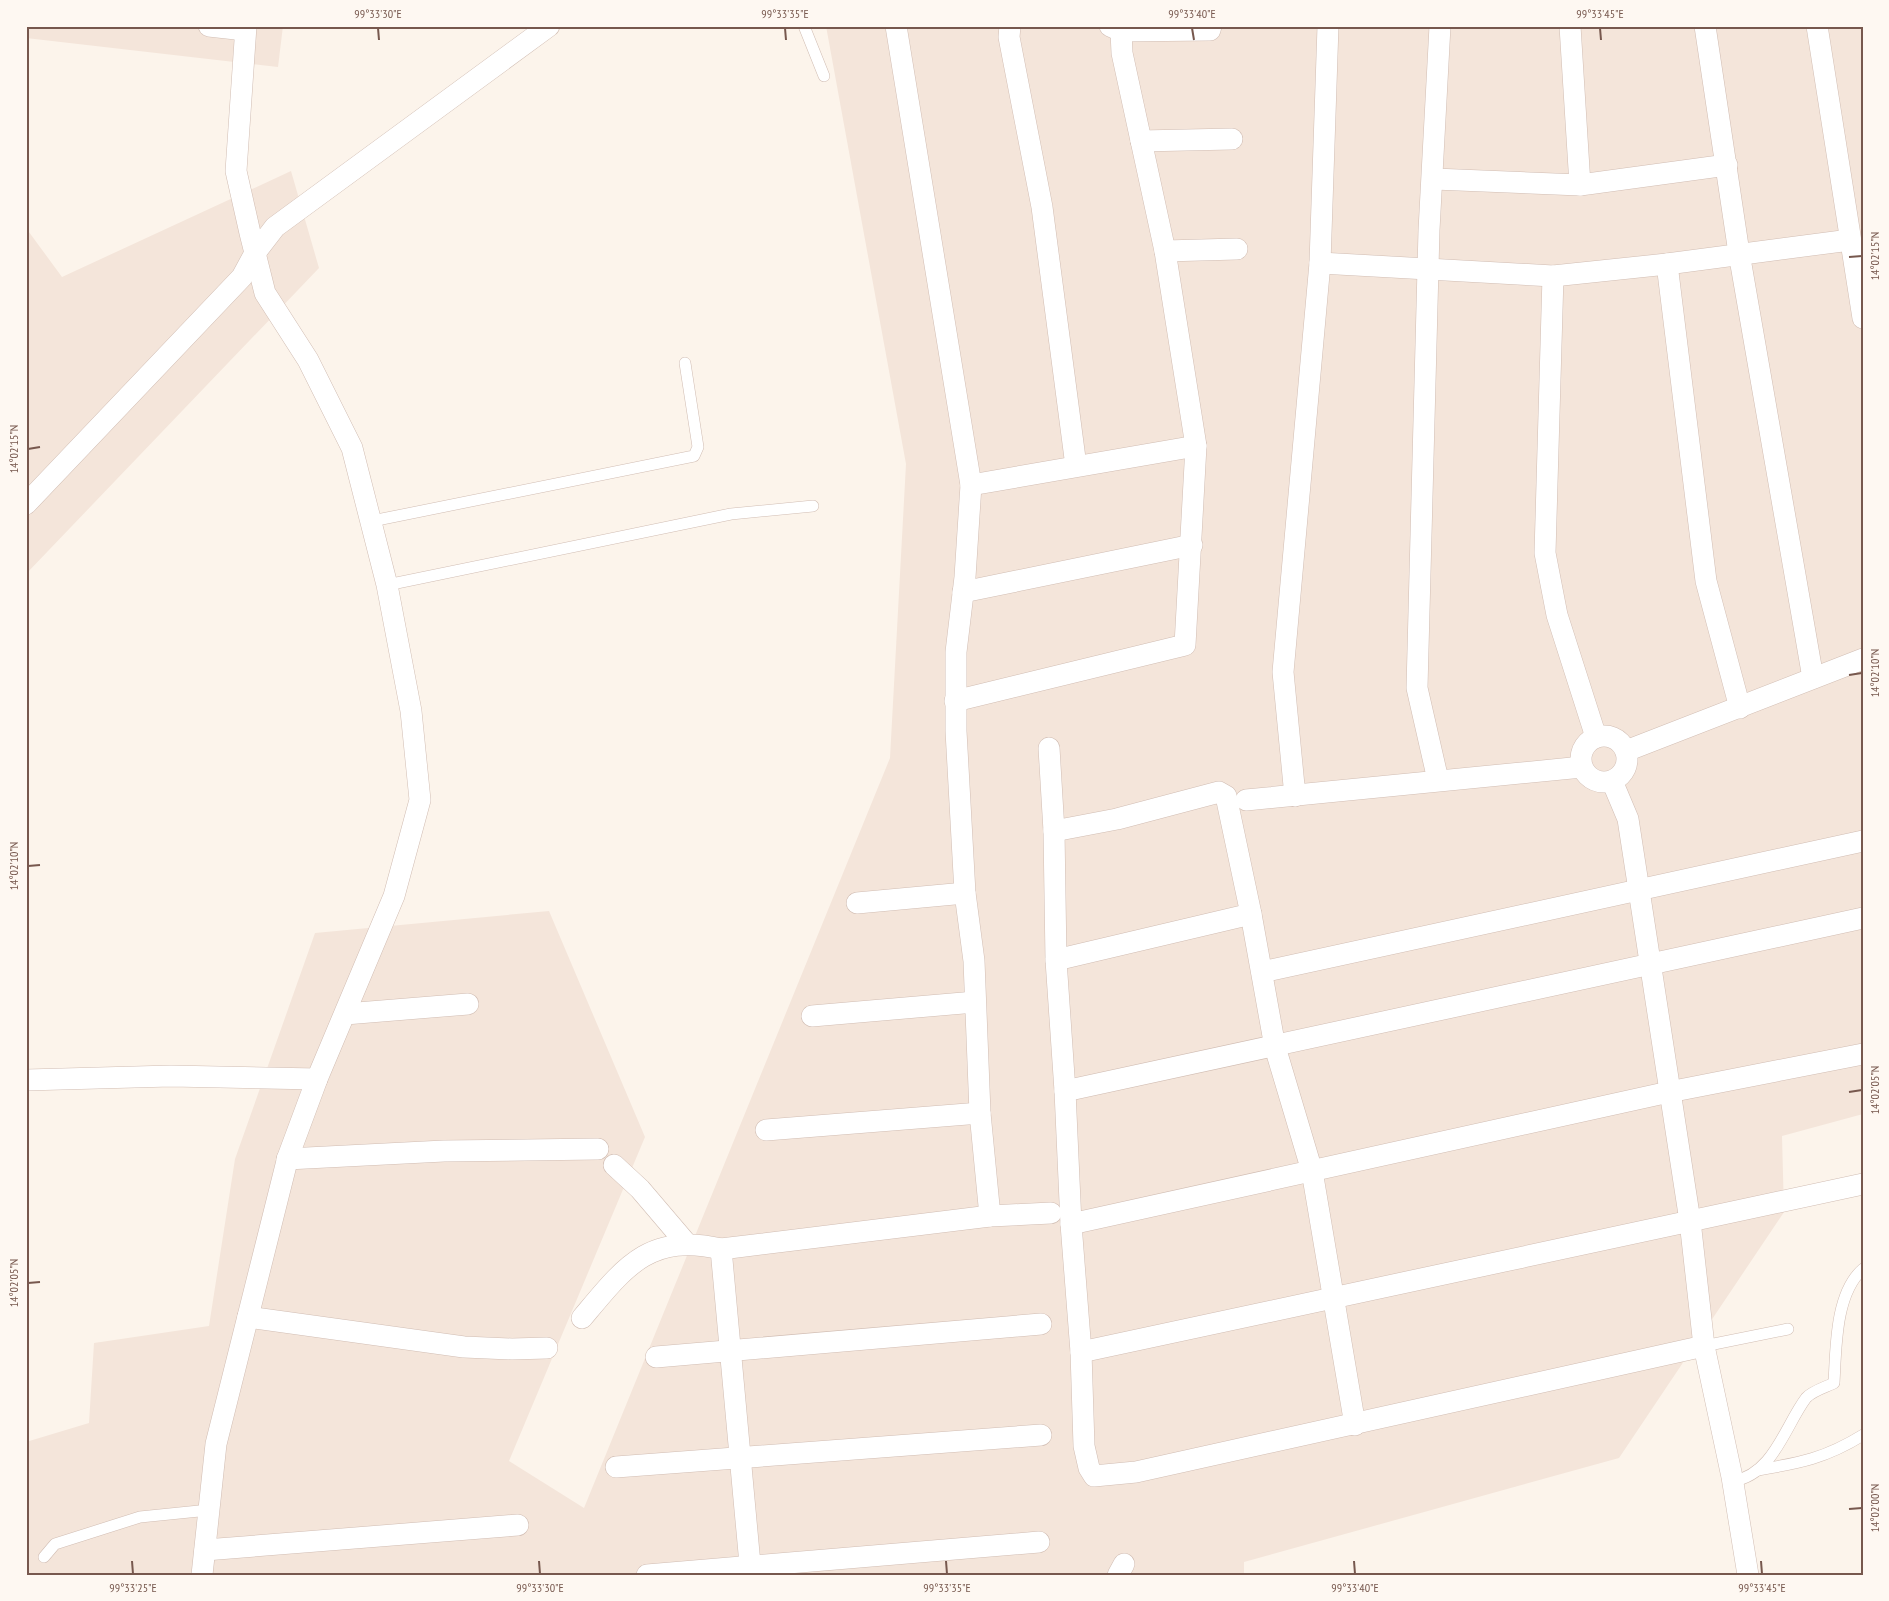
<svg xmlns="http://www.w3.org/2000/svg" width="1889" height="1601" font-family="'PT Sans Narrow',sans-serif">
<rect width="100%" height="100%" fill="#fcf4eb"/>
<g fill="#f4e5da">
<polygon points="26,26 283,26 278,67 26,38"/>
<polygon points="826,26 1863,26 1863,1114 1782,1136 1784,1212 1619,1458 1244,1562 1244,1575 26,1575 26,1442 89,1423 94,1343 209,1326 235,1159 315,933 549,911 645,1137 509,1461 584,1508 890,758 906,464"/>
<polygon points="291,171 319,268 26,574 26,228 62,277"/>
</g>
<g fill="none" stroke-linecap="round" stroke-linejoin="round">
<g stroke="#d1bdb3" stroke-width="12">
<g id="lane">
<polyline points="804,26 824,76"/>
<polyline points="372,521 694,456 698,447 685,363"/>
<polyline points="387,585 731,514 813,506"/>
<polyline points="1704,1346 1788,1329"/>
<path d="M1758 1470C1800 1463 1826 1458 1863 1435"/>
<path d="M1733 1481C1773 1475 1785 1426 1806 1398 1812 1391 1826 1387 1834 1383 1836 1349 1835 1293 1863 1269"/>
<polyline points="44,1557 55,1544 140,1517 209,1510"/>
</g>
</g>
<g stroke="#d1bdb3" stroke-width="22">
<g id="street">
<polyline points="209,26 245,30"/>
<polyline points="896,26 971,485 965,577 956,652 956,731 965,893 974,961 980,1113 990,1216"/>
<polyline points="1010,26 1009,37 1042,207 1076,466"/>
<polyline points="1110,26 1121,31 1210,30 1211,26"/>
<polyline points="1570,26 1580,185"/>
<polyline points="1705,26 1739,253 1813,678"/>
<polyline points="1817,26 1863,318"/>
<polyline points="1141,141 1232,139"/>
<polyline points="1434,179 1580,185 1727,165"/>
<polyline points="1165,251 1237,249"/>
<polyline points="1320,263 1553,276 1667,264 1850,240"/>
<polyline points="1667,264 1706,581 1740,708"/>
<polyline points="1553,276 1545,553 1557,615 1596,737"/>
<polyline points="971,485 1196,446"/>
<polyline points="26,504 242,277 255,253 275,227 549,26"/>
<polyline points="963,592 1192,545"/>
<polyline points="955,701 1185,645 1196,446 1165,251 1122,53 1121,31"/>
<circle cx="1604" cy="759" r="23"/>
<polyline points="1049,748 1054,831 1056,960 1065,1091 1071,1224 1081,1352 1084,1446 1089,1468 1094,1476 1136,1472 1704,1346"/>
<polyline points="1626,751 1863,659"/>
<polyline points="1438,780 1417,688 1429,230 1440,26"/>
<polyline points="1612,781 1628,819 1690,1221 1704,1346 1732,1477 1748,1575"/>
<polyline points="1295,796 1283,672 1320,263 1328,26"/>
<polyline points="1246,800 1582,767"/>
<polyline points="1054,831 1117,819 1219,792 1226,796 1251,914 1275,1047 1312,1171 1355,1425"/>
<polyline points="857,903 965,893"/>
<polyline points="1056,960 1251,914"/>
<polyline points="1262,972 1863,841"/>
<polyline points="345,1014 468,1004"/>
<polyline points="812,1016 975,1002"/>
<polyline points="26,1080 171,1076 317,1079"/>
<polyline points="1065,1091 1863,918"/>
<polyline points="766,1130 980,1113"/>
<polyline points="287,1159 444,1151 598,1149"/>
<polyline points="614,1165 640,1189 686,1243"/>
<polyline points="1071,1224 1669,1092 1863,1054"/>
<polyline points="721,1249 751,1575"/>
<polyline points="248,1317 464,1347 512,1349 547,1348"/>
<path d="M582 1318C624 1268 649 1232 721 1249L990 1216 1051 1213"/>
<polyline points="1081,1352 1863,1184"/>
<polyline points="656,1357 1041,1324"/>
<polyline points="616,1467 1041,1435"/>
<polyline points="205,1550 518,1525"/>
<polyline points="202,1575 216,1444 288,1157 317,1079 394,896 420,800 411,711 387,585 352,448 308,360 265,293 250,233 236,171 246,26"/>
<polyline points="647,1575 1039,1542"/>
<polyline points="1118,1575 1124,1564"/>
</g>
</g>
<use href="#lane" stroke="#fff" stroke-width="11"/>
<use href="#street" stroke="#fff" stroke-width="21"/>
</g>
<path fill="none" stroke="#77584e" stroke-width="2" d="M378 28 379 40M785 28 786 40M1192 28 1194 40M1600 28 1601 40M1849 257 1862 256M28 449 40 447M1849 675 1862 673M28 866 40 865M1849 1092 1862 1090M28 1283 40 1282M1849 1509 1862 1508M132 1561 133 1574M539 1561 540 1574M946 1561 947 1574M1354 1561 1355 1574M1761 1561 1762 1574"/>
<rect width="1889" height="1601" fill="none" stroke="#fef8f2" stroke-width="55"/>
<rect x="28" y="28" width="1834" height="1546" fill="none" stroke="#77584e" stroke-width="2"/>
<g font-size="12" text-anchor="middle" fill="#77584e">
<text x="378" y="18">99°33'30"E</text>
<text x="785" y="18">99°33'35"E</text>
<text x="1192" y="18">99°33'40"E</text>
<text x="1600" y="18">99°33'45"E</text>
<text transform="translate(1875 256) rotate(-90)" y="4">14°02'15"N</text>
<text transform="translate(14 449) rotate(-90)" y="4">14°02'15"N</text>
<text transform="translate(1875 673) rotate(-90)" y="4">14°02'10"N</text>
<text transform="translate(14 866) rotate(-90)" y="4">14°02'10"N</text>
<text transform="translate(1875 1090) rotate(-90)" y="4">14°02'05"N</text>
<text transform="translate(14 1283) rotate(-90)" y="4">14°02'05"N</text>
<text transform="translate(1875 1508) rotate(-90)" y="4">14°02'00"N</text>
<text x="133" y="1592">99°33'25"E</text>
<text x="540" y="1592">99°33'30"E</text>
<text x="947" y="1592">99°33'35"E</text>
<text x="1355" y="1592">99°33'40"E</text>
<text x="1762" y="1592">99°33'45"E</text>
</g>
</svg>
